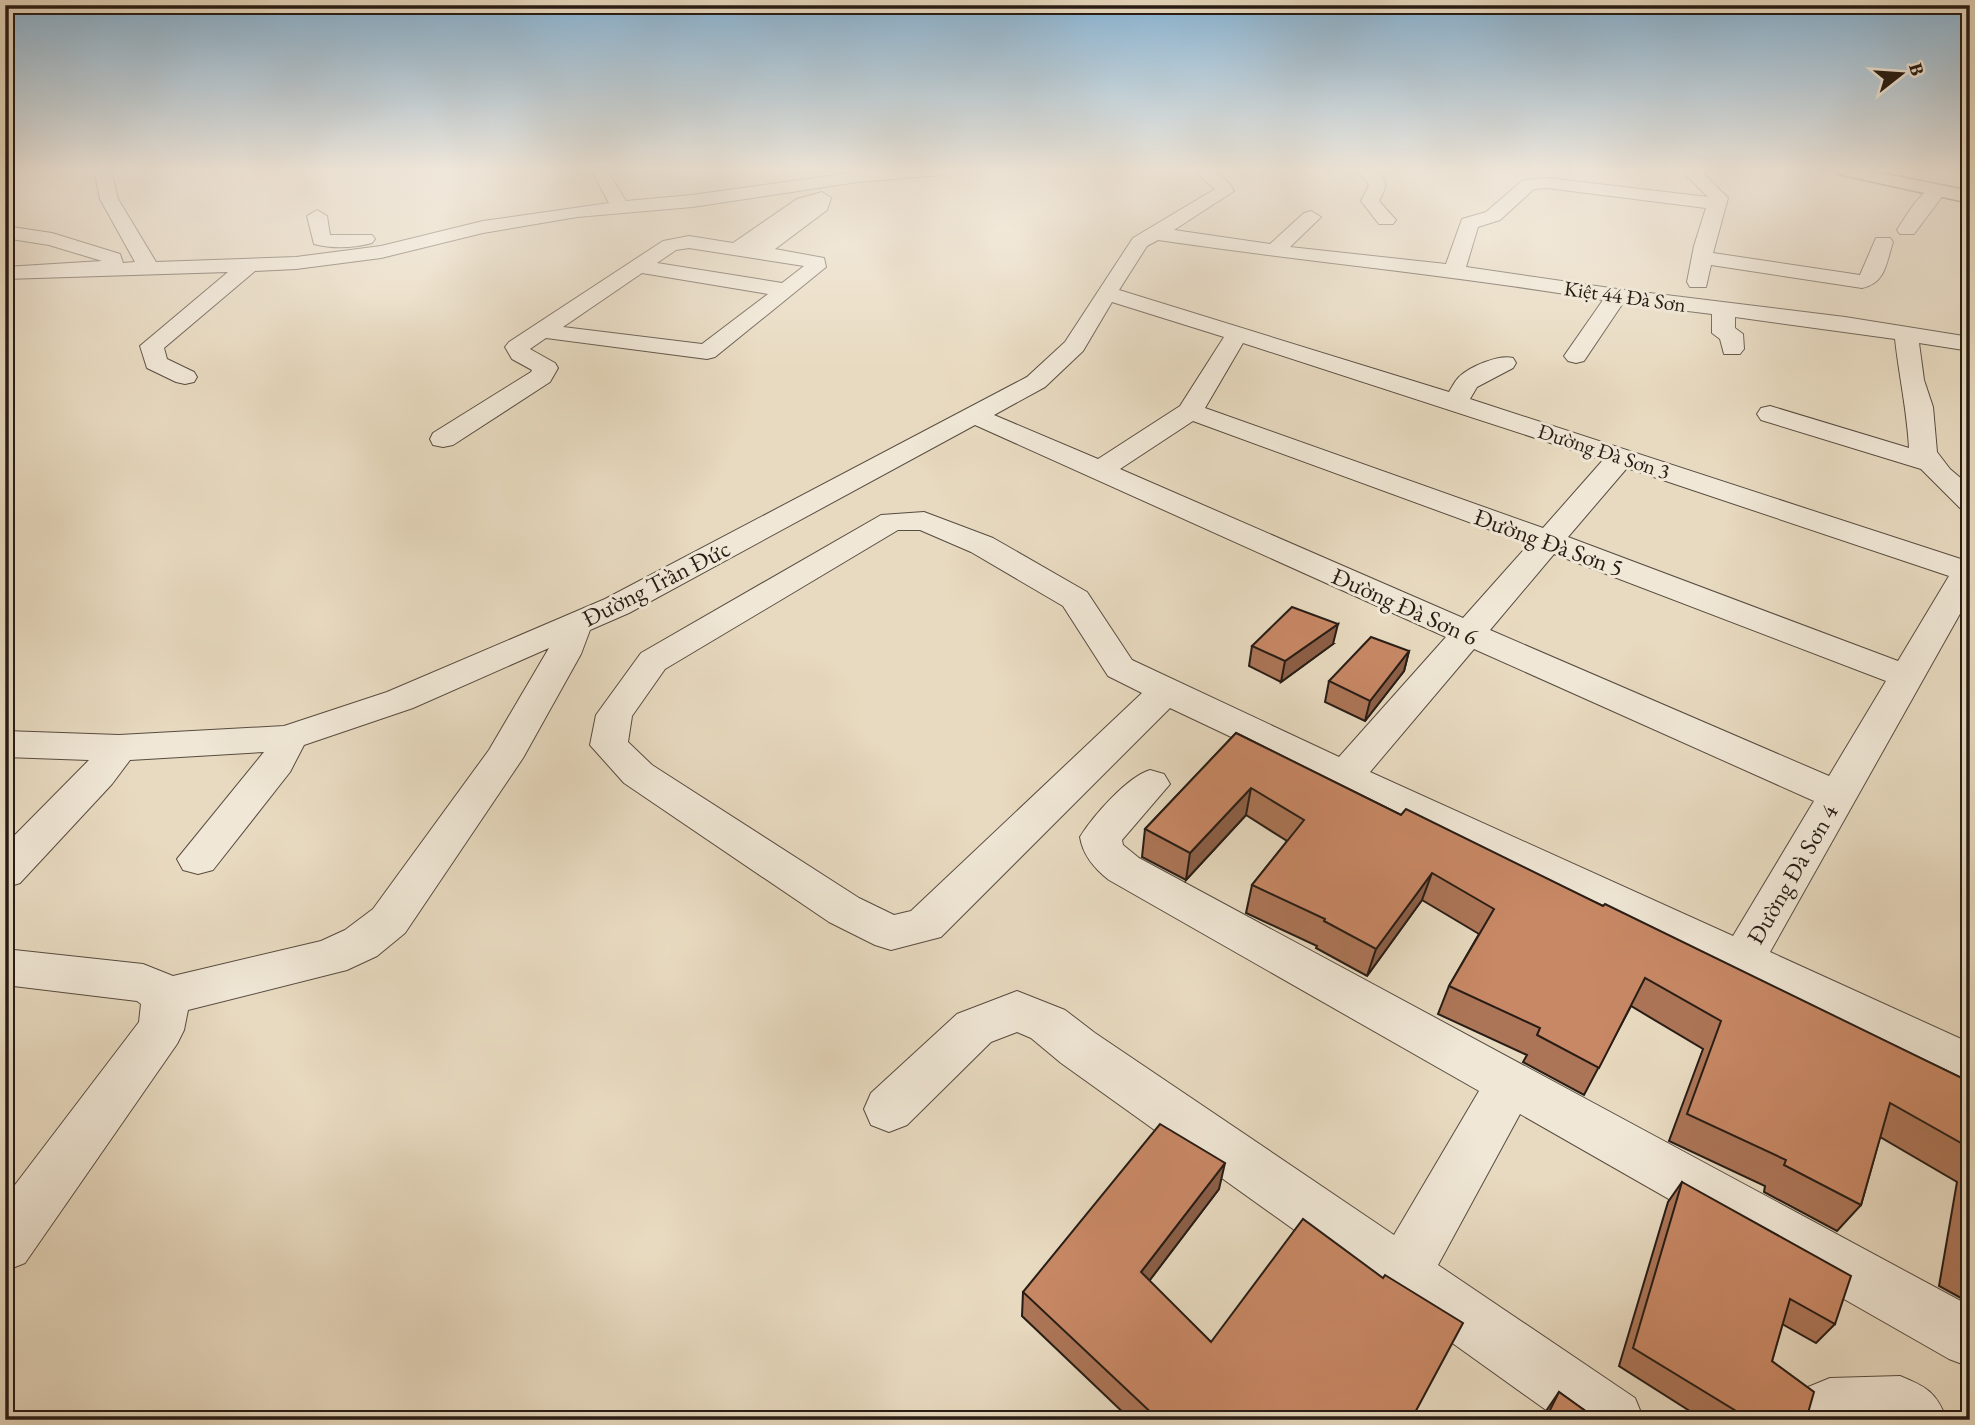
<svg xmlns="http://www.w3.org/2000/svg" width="1975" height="1425" font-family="'EB Garamond',serif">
<rect width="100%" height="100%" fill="#e8dac0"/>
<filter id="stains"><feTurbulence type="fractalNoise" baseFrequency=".00286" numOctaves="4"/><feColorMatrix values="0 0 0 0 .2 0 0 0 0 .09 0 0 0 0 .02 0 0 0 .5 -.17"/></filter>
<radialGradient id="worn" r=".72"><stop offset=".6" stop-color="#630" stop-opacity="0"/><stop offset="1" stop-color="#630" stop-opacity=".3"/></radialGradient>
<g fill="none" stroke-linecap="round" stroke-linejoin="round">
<g stroke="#574c40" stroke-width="2">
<g id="minor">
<polygon points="94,170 111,170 118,199 156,262 296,257 381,246 483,221 609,203 591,170 607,170 626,201 692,195 858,172 949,170 940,175 858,182 692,207 577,217 483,233 381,258 296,269 255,271 164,348 167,359 194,372 197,377 194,382 185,384 176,382 147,368 140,346 228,272 5,279 5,267 102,261 49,245 5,238 5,226 52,233 120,254 123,263 135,262 100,199"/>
<path d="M1193 170C1212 170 1224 173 1234 191L1174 230 1270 244 1304 213 1311 211 1321 217 1290 247 1446 264 1462 219 1486 212 1523 180 1547 178 1708 197 1687 176 1690 170H1706L1705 175 1728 198 1713 253 1860 275 1876 238H1890L1893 242C1886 263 1886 283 1862 288L1711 265 1706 287H1690L1687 282 1694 246 1706 208 1547 188 1534 189 1500 220 1478 227 1466 267 1617 289 1845 317 1970 337V351L1919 343 1924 380 1933 407 1937 452 1950 469 1970 486V511L1960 508 1921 469 1761 420 1757 414 1761 408 1770 406 1909 448C1907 410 1899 376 1895 339L1735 317V328L1743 334 1744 349 1740 354H1724L1720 339 1712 333V314L1623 303 1584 361 1576 363 1568 361 1564 356 1603 300C1455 275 1306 262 1158 240L1147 246 1119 290 1449 392C1452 387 1455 381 1459 377 1469 367 1499 354 1513 358L1516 363 1513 368 1477 387 1470 399 1970 562V596L1770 952 1970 1043V1087L1170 708 941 937 891 950 875 945 829 922 624 783 590 745 596 715 641 653 881 515 924 512 993 538 1087 592 1132 660 1339 757 1446 637 975 425 629 613 590 630 581 654 523 758 405 933 377 956 347 970 188 1010 184 1030 177 1044 25 1263 5 1271V1198L139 1022 141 1004 137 1001 5 985V949L143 964 173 976 321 941 345 930 373 909 489 750 549 648 413 708 304 745 290 772 213 870 198 874 183 870 177 859 264 752 130 760 112 784 20 883 5 888V845L89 760 5 757V731L119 735 284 726 387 692 605 599 1027 377 1065 342 1133 238 1215 189ZM1112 302 1224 337 1180 406 1098 459 994 415 1045 387 1083 351ZM1243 343 1603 460 1543 528 1205 408ZM1193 421 1529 544 1463 618 1120 469ZM1627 468 1949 576 1898 661 1568 537ZM898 530H920L971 552 1063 606 1108 676 1142 693 911 911 894 915 859 898 652 765 628 742 632 716 665 669ZM1554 554 1886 681 1829 776 1490 630ZM1474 649 1814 801 1733 936 1370 772Z"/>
<path d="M1357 170H1375C1389 181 1387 186 1379 201L1396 220 1393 224H1379L1361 201 1369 185Z"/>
<path d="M1938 185 1947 190 1914 234H1900L1897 230C1906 216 1921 189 1938 185Z"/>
<path d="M822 192 831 198 827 210 775 249 824 258 826 267 715 357 707 359 546 338 530 349 555 363 558 368 550 382 453 445 443 447 433 445 430 439 433 433 531 372 532 370 512 359 505 347 509 342 663 241 689 236 733 243 797 199ZM689 248 804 266 782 283 657 263 676 250ZM642 273 768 294 702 344 563 327Z"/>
<path d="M317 210 327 216 330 235H372L375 239 372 243C353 248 333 249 314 244L307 216Z"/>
<path d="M1150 770 1164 774 1170 784 1122 840 1123 845 1139 858 1970 1306V1367L1949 1359 1520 1114 1438 1265 1635 1398 1644 1420H1560L1061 1063 1031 1038 1017 1032 991 1042 907 1125 889 1132 871 1125 864 1109 871 1093 957 1014 1017 991 1065 1010 1095 1033 1394 1235 1479 1091 1109 880C1095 869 1083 856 1080 837 1093 816 1127 777 1150 770Z"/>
<path d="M1900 1376C1927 1387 1936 1392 1947 1420H1794L1808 1387 1830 1378Z"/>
</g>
</g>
<g stroke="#271c15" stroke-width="3">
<polygon id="major" points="1833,170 1866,170 1970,191 1970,203 1842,175"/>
</g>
<use href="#minor" fill="#f0e7d6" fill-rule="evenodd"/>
<use href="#major" fill="#e8dac0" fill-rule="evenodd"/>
</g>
<g fill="#ac7557" stroke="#271c15" stroke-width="2">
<polygon points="1333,644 1281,682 1249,666 1252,646"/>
<polygon points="1409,651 1404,671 1365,721 1325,702 1329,681"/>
<polygon points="1236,733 1401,815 1603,906 1970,1082 1970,1303 1939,1286 1957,1182 1880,1137 1861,1205 1837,1231 1764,1192 1765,1186 1669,1141 1703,1049 1631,1006 1584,1095 1523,1062 1527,1055 1438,1014 1449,986 1479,934 1422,900 1367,976 1316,948 1317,946 1246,913 1252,885 1287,841 1246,815 1186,880 1142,857 1145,829"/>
<polygon points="1682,1182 1835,1324 1816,1343 1782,1324 1772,1361 1806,1420 1704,1420 1619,1366 1668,1202"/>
<polygon points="1219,1189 1149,1281 1211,1342 1411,1420 1131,1420 1022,1316 1023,1292"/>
<polygon points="1559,1392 1598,1420 1540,1420"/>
</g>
<g fill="#8c5f47" stroke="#271c15" stroke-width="2">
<polygon points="1338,624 1333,644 1281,682 1285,661"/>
<polygon points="1409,651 1404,671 1365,721 1370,701"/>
<polygon points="1251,788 1246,815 1186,880 1190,853"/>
<polygon points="1432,873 1422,900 1367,976 1376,949"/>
<polygon points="1225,1163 1219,1189 1137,1297 1141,1272"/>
</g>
<g fill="#c88865" stroke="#271c15" stroke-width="2">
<polygon points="1292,607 1338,624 1285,661 1252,646"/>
<polygon points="1371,637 1409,651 1370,701 1329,681"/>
<polygon points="1236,733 1401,815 1406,809 1603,906 1605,904 1970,1082 1970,1148 1890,1103 1861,1205 1784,1165 1786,1160 1687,1114 1721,1021 1645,978 1599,1068 1537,1035 1540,1028 1449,986 1494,909 1432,873 1376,949 1324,921 1325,919 1252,885 1304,820 1251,788 1190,853 1145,829"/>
<polygon points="1160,1124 1225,1163 1141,1272 1211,1342 1303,1219 1383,1278 1385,1275 1463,1323 1411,1420 1159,1420 1023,1292"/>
<polygon points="1682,1182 1851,1276 1835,1324 1790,1299 1772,1361 1814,1392 1806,1420 1751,1420 1633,1348"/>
<polygon points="1970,1237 1970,1263 1966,1261"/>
<polygon points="1559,1392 1598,1420 1545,1420"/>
</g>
<linearGradient id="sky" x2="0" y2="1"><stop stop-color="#89b6d7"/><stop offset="0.46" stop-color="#f5eee3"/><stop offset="1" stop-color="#f5eee3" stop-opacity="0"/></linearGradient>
<rect width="1975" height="369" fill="url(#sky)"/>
<g text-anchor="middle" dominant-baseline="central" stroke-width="6" stroke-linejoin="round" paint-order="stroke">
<g font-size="21" fill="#271c15" stroke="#f0e7d6">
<text transform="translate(1625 296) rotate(8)">Kiệt 44 Đà Sơn</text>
<text transform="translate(1604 451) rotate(18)">Đường Đà Sơn 3</text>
</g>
<g font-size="24" fill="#271c15" stroke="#f0e7d6">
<text transform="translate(1549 542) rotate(20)">Đường Đà Sơn 5</text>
<text transform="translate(656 583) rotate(-27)">Đường Trần Đức</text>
<text transform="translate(1405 606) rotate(24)">Đường Đà Sơn 6</text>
<text transform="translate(1792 874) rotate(-60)">Đường Đà Sơn 4</text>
</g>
</g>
<rect width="1975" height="1425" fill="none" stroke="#e8dac0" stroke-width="28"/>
<rect x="7" y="7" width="1961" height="1411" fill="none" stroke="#271c15" stroke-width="3.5"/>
<rect x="14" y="14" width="1947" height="1397" fill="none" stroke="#271c15" stroke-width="2"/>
<g transform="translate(1901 74) rotate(73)" stroke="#f0e7d6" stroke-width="5" paint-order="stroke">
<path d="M0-5L12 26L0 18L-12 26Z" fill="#271c15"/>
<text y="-10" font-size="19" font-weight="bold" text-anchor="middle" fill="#271c15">B</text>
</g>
<rect width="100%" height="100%" filter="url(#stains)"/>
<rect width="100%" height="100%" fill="url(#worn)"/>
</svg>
